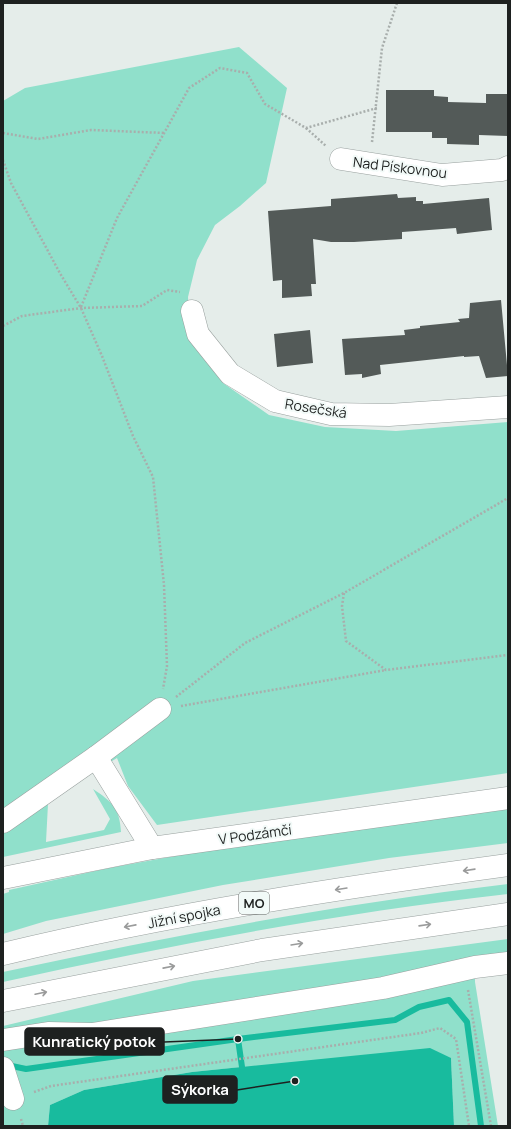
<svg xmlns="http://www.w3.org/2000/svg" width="511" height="1129" font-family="Manrope,sans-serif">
<rect width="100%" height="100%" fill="#e5edea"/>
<g fill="#90e0cb">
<path d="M239 47 287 88 266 183 240 206 215 225 197 260 188 297 191 342 223 383 269 415 325 427 396 431 508 422V773L157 825 128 786 117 758 46 801 48 804 46 842 104 830 110 819 93 789C111 801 120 808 121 832L3 857V101L25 88Z"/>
<polygon points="508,804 508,843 389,858 223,885 46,921 3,934 3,894 9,892 9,890 109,868 328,828"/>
<path d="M508 884V894C338 913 170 945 3 982V972C170 936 338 904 508 884Z"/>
<polygon points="508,939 508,963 475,968 475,982 498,1126 454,1126 451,1058 242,1067 192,1072 84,1090 50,1105 48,1126 3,1126 3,1026 193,981"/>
</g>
<polygon fill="#18bb9e" points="430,1048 451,1058 454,1126 48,1126 50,1105 84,1090 192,1072"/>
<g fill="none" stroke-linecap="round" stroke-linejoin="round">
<g stroke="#18bb9e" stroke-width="6">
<polyline points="238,1039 242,1067"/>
<polyline points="7,1065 26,1069 238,1039 395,1020 419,1007 449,1000 467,1022 481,1126"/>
</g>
</g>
<g fill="#535a58">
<polygon points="386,90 434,90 434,96 448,97 448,102 486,103 486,94 508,94 508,136 479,135 479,145 447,144 447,138 432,138 432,132 386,132"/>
<polygon points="397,194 398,198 416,197 416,201 423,201 423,204 489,198 492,230 457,234 456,228 402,232 402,239 354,242 331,242 313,239 316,284 311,284 312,296 282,298 282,280 273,281 268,211 331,206 331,199"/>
<polygon points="501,300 508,376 486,378 479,356 464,357 464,356 380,365 381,374 362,378 362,374 345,375 342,339 405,335 404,330 420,328 420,326 460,322 458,319 469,318 470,303"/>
<polygon points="310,330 313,363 277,367 274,334"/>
</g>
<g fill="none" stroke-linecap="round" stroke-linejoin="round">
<g stroke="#99a19f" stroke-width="23">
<g id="minor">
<polyline points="341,159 442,175 502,170 508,167"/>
<polyline points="192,311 198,334 230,374 275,401 331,414 389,415 508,407"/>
<polyline points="96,757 152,848"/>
<polyline points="3,822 96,757 160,709"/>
<polyline points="3,878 152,848 508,798"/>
<polyline points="3,1040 48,1033 92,1034 383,988 475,967 508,963"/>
<polyline points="3,1068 13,1099"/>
</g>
</g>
<g stroke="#99a19f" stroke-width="23">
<g id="highway">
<path d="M3 954C169 914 339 888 508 865"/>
<polyline points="3,1001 262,950 508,914"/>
</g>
</g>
<g stroke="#a8aeac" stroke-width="2.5" stroke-dasharray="2 2" stroke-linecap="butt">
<polyline points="306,128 326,146"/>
<polyline points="3,133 38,139 91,130 165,133"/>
<polyline points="372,142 382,48 397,3"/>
<polyline points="3,160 11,183 61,275 81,308 102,356 133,436 153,477 164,585 167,666 163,689"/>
<polyline points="81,307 117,218 189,88 220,68 247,73 265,104 306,128 377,108"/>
<polyline points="3,326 22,316 81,308 142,306 167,290 180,292"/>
<polyline points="344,593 342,606 346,641 386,670 508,655"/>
<polyline points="176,697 245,643 344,593 508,498"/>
<polyline points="181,706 386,670"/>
<polyline points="468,990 491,1126"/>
<polyline points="34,1092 51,1086 421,1033 440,1028 456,1039 469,1126"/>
<polyline points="21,1119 23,1126"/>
</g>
<use href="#minor" stroke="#fff" stroke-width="22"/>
<use href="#highway" stroke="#fff" stroke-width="22"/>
</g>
<defs><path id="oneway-shaft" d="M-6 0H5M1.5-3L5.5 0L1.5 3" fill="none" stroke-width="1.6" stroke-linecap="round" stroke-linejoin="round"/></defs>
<g stroke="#9a9b9b">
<use href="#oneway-shaft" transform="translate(469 870) rotate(172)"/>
<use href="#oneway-shaft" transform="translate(341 889) rotate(171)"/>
<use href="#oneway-shaft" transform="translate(425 925) rotate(-8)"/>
<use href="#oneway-shaft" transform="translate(130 926) rotate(169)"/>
<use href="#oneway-shaft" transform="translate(297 944) rotate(-9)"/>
<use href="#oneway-shaft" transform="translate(169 967) rotate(-11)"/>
<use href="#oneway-shaft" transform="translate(41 993) rotate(-12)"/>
</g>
<g text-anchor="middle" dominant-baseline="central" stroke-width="4" stroke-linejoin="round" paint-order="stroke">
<rect fill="#f2faf8" stroke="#5e6261" stroke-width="1" x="239" y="892" width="30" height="22" rx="3"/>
<g font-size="13" font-weight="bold" fill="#1e2120">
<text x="254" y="903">MO</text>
</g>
<g font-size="14" fill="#1e2120" stroke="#f2faf8">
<text transform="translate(400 167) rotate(7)">Nad Pískovnou</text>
<text transform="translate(316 408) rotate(9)">Rosečská</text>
<text transform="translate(255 834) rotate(-8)">V Podzámčí</text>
<text transform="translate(184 916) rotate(-11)">Jižní spojka</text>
</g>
</g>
<path fill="none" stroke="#1e2120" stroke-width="1.5" d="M238 1039L164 1042M295 1081L237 1090"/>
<g fill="#1e2120" stroke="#f2faf8" stroke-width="1.5">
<circle cx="238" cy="1039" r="4"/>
<circle cx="295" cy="1081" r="4"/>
</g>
<g fill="#1e2120" stroke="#1e2120" stroke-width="1.5">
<rect x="25" y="1028" width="139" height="27" rx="4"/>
<rect x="163" y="1076" width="74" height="27" rx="4"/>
</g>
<g font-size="15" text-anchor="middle" font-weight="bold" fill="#fff">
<text x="94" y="1047">Kunratický potok</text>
<text x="200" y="1095">Sýkorka</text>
</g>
<rect width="511" height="1129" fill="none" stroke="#1e2120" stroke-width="8"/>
</svg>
